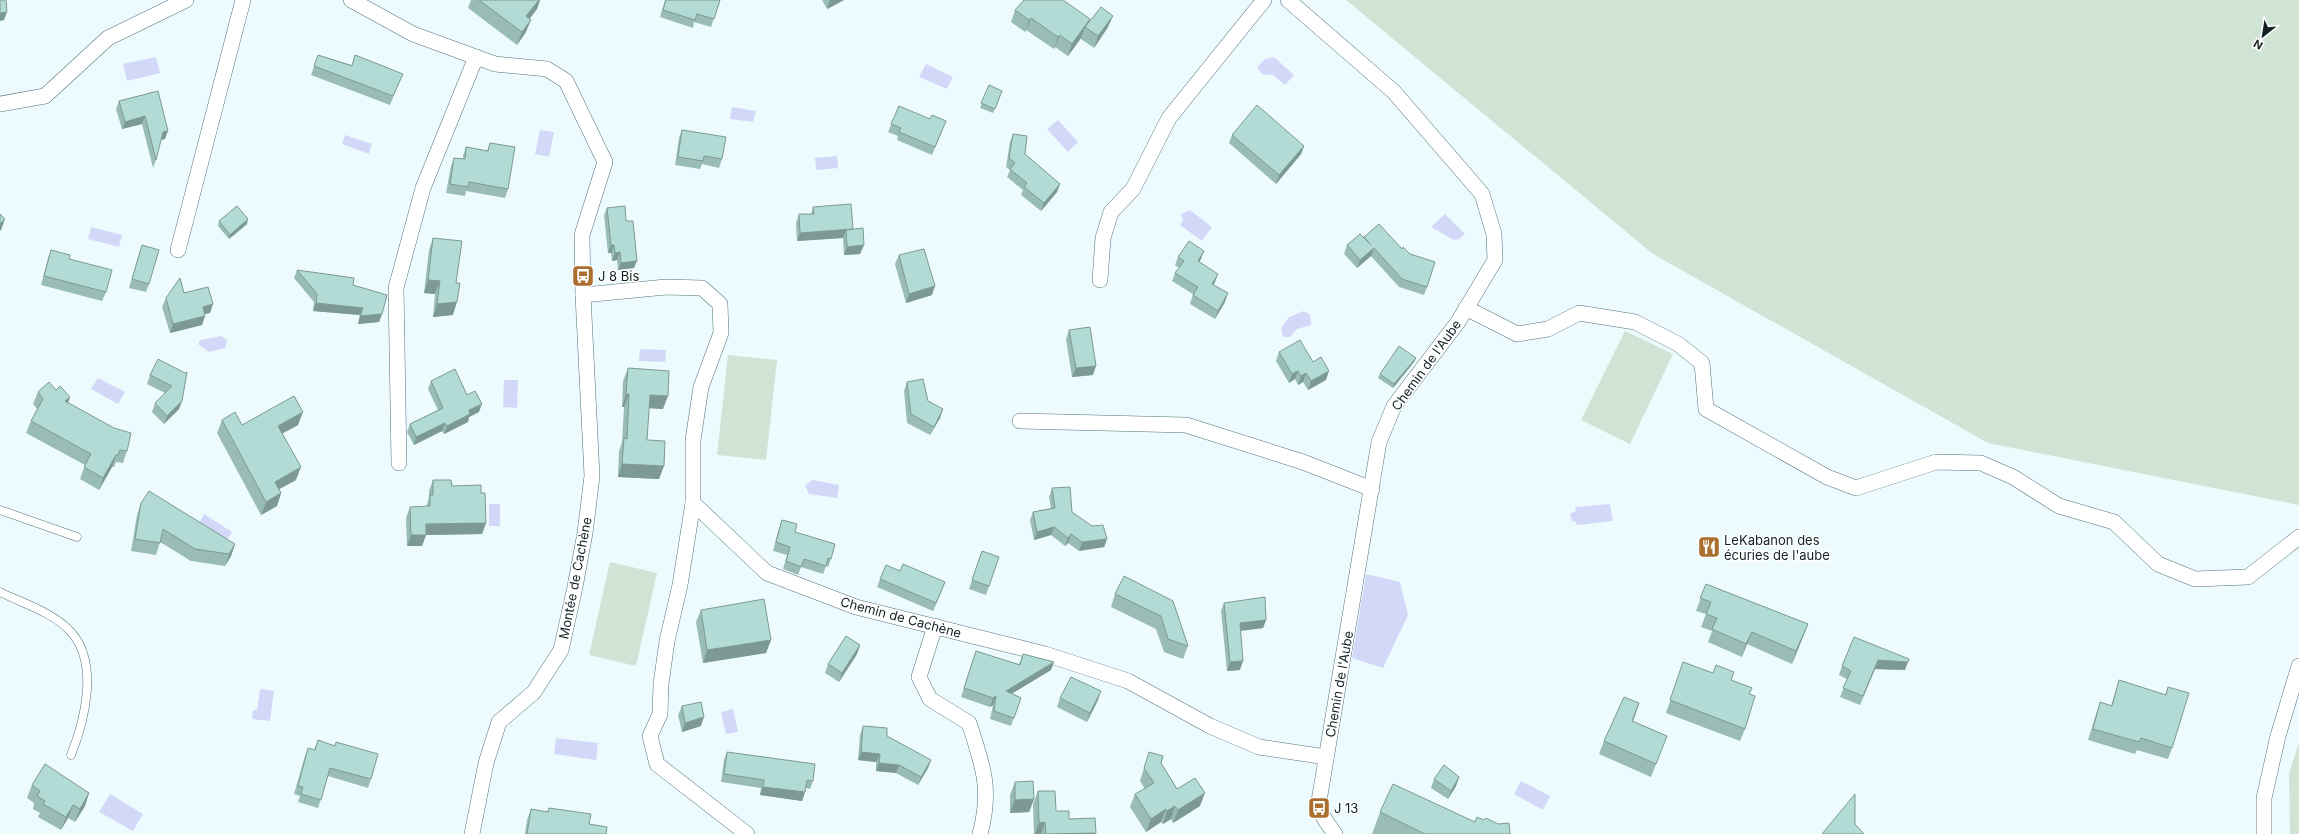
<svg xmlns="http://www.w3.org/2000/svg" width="2299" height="834" font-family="Inter,sans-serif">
<rect width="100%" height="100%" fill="#edfbff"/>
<g fill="#cfe4d5">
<polygon points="1346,0 2299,0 2299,505 1988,443 1653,254"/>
<polygon points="1625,331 1673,354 1630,444 1581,420"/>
<polygon points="728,355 777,360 766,460 717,455"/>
<polygon points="610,562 657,573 636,666 589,655"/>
<polygon points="2299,743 2299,834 2290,834 2289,773"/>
</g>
<g fill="#d2d9f8">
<polygon points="156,57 160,73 127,81 123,64"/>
<polygon points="1274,57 1294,75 1285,85 1273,75 1262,74 1257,67 1265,59"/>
<polygon points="926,64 953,77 947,89 919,77"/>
<polygon points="732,107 756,111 753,122 730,119"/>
<polygon points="1058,120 1078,142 1068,152 1047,129"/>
<polygon points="540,130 554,132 549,157 535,154"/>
<polygon points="345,135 372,144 369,154 342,144"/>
<polygon points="837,156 838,168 816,170 815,158"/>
<polygon points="1190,210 1212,227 1202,241 1180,225 1183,220 1181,214"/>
<polygon points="1445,214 1465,234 1459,239 1454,240 1431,227"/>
<polygon points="91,227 122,235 119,247 88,239"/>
<polygon points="1304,311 1310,315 1311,325 1297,329 1290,337 1283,337 1281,328 1289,317"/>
<polygon points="222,336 227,341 225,348 209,352 198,344 200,340"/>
<polygon points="640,349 666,350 665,362 639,361"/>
<polygon points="98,378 125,392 118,404 91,389"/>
<polygon points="504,380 518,380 517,408 503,407"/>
<polygon points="812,480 839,485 837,498 809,494 805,486"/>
<rect x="489" y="504" width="11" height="22"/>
<polygon points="1610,504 1613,521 1577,525 1575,521 1572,522 1570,514 1576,511 1575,507"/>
<polygon points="204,514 232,532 224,544 197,527"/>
<polygon points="1366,574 1400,582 1408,615 1383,668 1352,658"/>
<polygon points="260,689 274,691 270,721 252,719 253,710 257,710"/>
<polygon points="733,709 738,732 726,734 721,712"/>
<polygon points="556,738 598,743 596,760 554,754"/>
<polygon points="1521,781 1550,796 1543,810 1514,794"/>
<polygon points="110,794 143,814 133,831 99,812"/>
</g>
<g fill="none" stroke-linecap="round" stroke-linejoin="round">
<g stroke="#53737b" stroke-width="9">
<g id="lane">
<polyline points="0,510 77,537"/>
<path d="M0 592C22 603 52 612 69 630 100 661 85 720 71 755"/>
</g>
</g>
<g stroke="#53737b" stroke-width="16">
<g id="street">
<polyline points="351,0 413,34 495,64 547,69 566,81 605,162 582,235 583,295 666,287 702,288 720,304 721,333 701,387 693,440 693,503 767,573 856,607 1045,654 1128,681 1210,726 1259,747 1326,757"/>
<path d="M1288 0 1394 92 1482 194 1494 234 1495 260 1458 322 1394 406 1379 442 1319 801C1319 814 1328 824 1335 834"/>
<polyline points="0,104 45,96 108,38 186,0"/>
<polyline points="178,250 243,0"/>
<polyline points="1100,280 1103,238 1111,212 1133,189 1169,118 1264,0"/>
<polyline points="1466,308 1517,334 1548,329 1579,313 1635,322 1678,344 1702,363 1706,409 1827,477 1856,488 1936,462 1981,463 2013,477 2059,506 2114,522 2158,564 2195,579 2248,577 2299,537"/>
<polyline points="1020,421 1186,425 1303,462 1372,489"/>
<polyline points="399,463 396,288 423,188 476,57"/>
<polyline points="693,503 680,585 667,641 661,684 660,714 650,736 657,764 747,834"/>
<path d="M935 626 919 677 930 699 969 723C983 766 992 789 980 834"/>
<polyline points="472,834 486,763 499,722 534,692 561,650 575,587 585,533 592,476 583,295"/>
<polyline points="2264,834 2264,798 2278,736 2299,666"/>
</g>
</g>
<use href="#lane" stroke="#fff" stroke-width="8"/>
<use href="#street" stroke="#fff" stroke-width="15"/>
</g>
<g fill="#99bcb7">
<polygon points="471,0 540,0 537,9 529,19 526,32 517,45 468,8"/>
<polygon points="665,0 720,0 711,27 694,22 693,28 660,17"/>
<polygon points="822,0 844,0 827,9"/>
<polygon points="1015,10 1090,22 1108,27 1094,48 1081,39 1081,38 1068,56 1055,47 1054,49 1026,30 1025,32 1011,22"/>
<polygon points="318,55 352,65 355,55 399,83 390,105 311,75"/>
<polygon points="989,85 1002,91 993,113 980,108"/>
<polygon points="158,91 165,139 161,140 156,160 153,168 142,124 122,129 116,109 119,101"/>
<polygon points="899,106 943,129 932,155 897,140 898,136 888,132"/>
<polygon points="682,130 722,159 719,168 702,164 700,169 675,165 679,138"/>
<polygon points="1013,134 1025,154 1060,184 1057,192 1041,211 1021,195 1023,190 1007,177 1010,170 1006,167 1010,142"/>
<polygon points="1232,135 1304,146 1301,154 1276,184 1229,143"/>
<polygon points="490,143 508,189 505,198 466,191 465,196 446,193 451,166 454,158 463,159 463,156 466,147 487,151"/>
<polygon points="813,207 853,229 864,245 860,254 844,255 843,238 797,241 796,223 799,214 811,214"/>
<polygon points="607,208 626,221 634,268 618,270 617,260 612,261 611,253 608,253 604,215"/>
<polygon points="219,221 247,224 229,239 218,226"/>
<polygon points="433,238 453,315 433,317 435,294 424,293 429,250"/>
<polygon points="1364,238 1427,287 1424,295 1399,287 1371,256 1357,268 1344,254 1347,245"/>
<polygon points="142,245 149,284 146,292 129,288"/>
<polygon points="51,250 69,259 106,292 102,301 41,285 48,258"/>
<polygon points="1204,251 1199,262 1215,282 1213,285 1225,302 1215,319 1190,304 1193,294 1172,281 1175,273 1179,268 1175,265 1178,257"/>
<polygon points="899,255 932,295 906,303 895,264"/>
<polygon points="297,270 353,285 382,314 379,322 358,324 360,315 313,311 314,302 294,278"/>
<polygon points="184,293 210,313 205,314 205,316 202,325 170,333 162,307 166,298"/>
<polygon points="1069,330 1093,375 1072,377 1066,339"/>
<polygon points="1279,352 1313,362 1326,380 1308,390 1303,382 1298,385 1295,379 1289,383 1276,361"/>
<polygon points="1416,358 1414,362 1393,388 1378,378 1380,374"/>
<polygon points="628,368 663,409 649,408 647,440 659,479 618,477 619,451 622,442 624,407 622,407 623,381"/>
<polygon points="185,373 182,401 179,409 164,424 152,412 155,403 165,393 147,384 150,375"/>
<polygon points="431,381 467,395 479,412 469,417 468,422 444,434 442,431 414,445 407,432 410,424 438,410 428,389"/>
<polygon points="907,382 928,401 943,409 940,418 930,435 907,423 904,391"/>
<polygon points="56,390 70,397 68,403 127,451 123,463 116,462 114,467 112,467 99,490 80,479 85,465 26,433 31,421 37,409 33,404 38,392"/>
<polygon points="222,420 242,425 298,425 282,434 296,480 279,489 281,493 277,506 261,515 217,433"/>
<polygon points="433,480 452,486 481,493 486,523 482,534 426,535 422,546 407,546 406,518 410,507 426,507 429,498 429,491"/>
<polygon points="1052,488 1072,512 1107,539 1104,547 1079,551 1068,543 1065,546 1051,535 1034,540 1030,520 1033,512 1051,508 1049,497"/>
<polygon points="141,503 235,544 231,556 225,566 191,561 160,542 156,555 131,551 137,515"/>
<polygon points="782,520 795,532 831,559 828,567 826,566 823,574 801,567 798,575 783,569 787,555 773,551 779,528"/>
<polygon points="982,551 999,557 986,595 969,589"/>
<polygon points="900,571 945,582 933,611 877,587 880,579"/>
<polygon points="1706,584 1808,624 1803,637 1792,664 1747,644 1742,657 1708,642 1712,631 1701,627 1706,614 1696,611"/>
<polygon points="1115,594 1173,601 1188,646 1183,659 1164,652 1156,629 1111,607"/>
<polygon points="1224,603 1266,620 1263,628 1241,631 1240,670 1227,671 1221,611"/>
<polygon points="701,610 771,640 766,653 703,663 696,622"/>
<polygon points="860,645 857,654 839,682 825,673 828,664"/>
<polygon points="1023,654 1051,670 1012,693 1021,698 1011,726 990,719 993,705 990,707 961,697 973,659 1019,664"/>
<polygon points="1683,662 1731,680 1749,694 1745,729 1740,741 1666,713"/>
<polygon points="1842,666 1905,670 1875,669 1860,705 1840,697 1847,679 1839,675"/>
<polygon points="2119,680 2165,695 2168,687 2172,748 2168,759 2137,750 2135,754 2088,740 2096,714 2100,702 2111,706"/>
<polygon points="1060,698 1098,700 1087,722 1057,707"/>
<polygon points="1639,703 1633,721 1667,736 1651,777 1599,754 1604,741"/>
<polygon points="682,706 701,726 682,732 678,715"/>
<polygon points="863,726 887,736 931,760 928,768 918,785 896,773 876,771 876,762 858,760 860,735"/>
<polygon points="318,740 371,779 368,788 328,776 318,808 298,802 300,796 294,794 305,756 308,748 314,750"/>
<polygon points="727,752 813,781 810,789 806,788 805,792 802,801 760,795 761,788 721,782 724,760"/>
<polygon points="1149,752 1161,763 1177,789 1200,806 1173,823 1171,819 1163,824 1161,822 1146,832 1130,807 1135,794 1145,789 1140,781"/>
<polygon points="1459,777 1456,786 1448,799 1431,788 1434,779"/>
<polygon points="1015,782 1034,799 1029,812 1010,813 1010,795"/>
<polygon points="32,785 89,793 85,806 75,822 68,818 61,830 38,817 40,813 33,809 34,803 27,798"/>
<polygon points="1038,791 1056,811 1095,834 1034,834 1033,804"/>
<polygon points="549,808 589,824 606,834 525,834 527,820 531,809 547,812"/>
<polygon points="1380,812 1475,822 1510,834 1372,834"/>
</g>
<g fill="#7d9995">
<polygon points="539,0 540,0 537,9 522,29 526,16"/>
<polygon points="830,0 844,0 827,9"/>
<polygon points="7,12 4,20 0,21 0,13"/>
<polygon points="1113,16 1108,27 1094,48 1098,36"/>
<polygon points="1031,18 1026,30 1025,32 1029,20"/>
<polygon points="1090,19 1087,28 1085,27 1081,38 1068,56 1072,44"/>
<polygon points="531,20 526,32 517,45 522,32"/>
<polygon points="1060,35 1055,47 1054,49 1058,37"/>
<polygon points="145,116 142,124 122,129 125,122"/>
<polygon points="168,131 165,139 160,140 163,132"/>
<polygon points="1304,146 1301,154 1276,184 1279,175"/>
<polygon points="1060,184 1057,192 1041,211 1044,203"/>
<polygon points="5,219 1,230 0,231 0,224"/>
<polygon points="248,219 247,224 229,239 230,235"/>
<polygon points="853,229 846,230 843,238 797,241 800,233"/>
<polygon points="611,245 614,245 611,253 608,253"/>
<polygon points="864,245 860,254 844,255 847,247"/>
<polygon points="1374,248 1371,256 1357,268 1360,260"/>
<polygon points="1204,251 1201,259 1195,269 1198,261"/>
<polygon points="620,252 617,260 612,261 615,253"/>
<polygon points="637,261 634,268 618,270 621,263"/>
<polygon points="1218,274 1215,282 1209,292 1212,284"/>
<polygon points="428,280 440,281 435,294 424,293"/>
<polygon points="935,286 932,295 906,303 909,294"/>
<polygon points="1228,293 1225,302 1215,319 1218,311"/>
<polygon points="457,302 453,315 433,317 437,304"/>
<polygon points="316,303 363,308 360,315 313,311"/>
<polygon points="213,304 210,313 200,315 203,307"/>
<polygon points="382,314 379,322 358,324 360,316"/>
<polygon points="205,316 202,325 170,333 173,324"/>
<polygon points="1416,358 1414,362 1393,388 1394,384"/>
<polygon points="1096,366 1093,375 1072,377 1076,368"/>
<polygon points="1298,371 1295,379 1289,383 1292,374"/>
<polygon points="1329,371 1326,380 1308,390 1311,381"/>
<polygon points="1306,373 1303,382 1298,385 1301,376"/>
<polygon points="626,394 629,394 624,407 622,407"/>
<polygon points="650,395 668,396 663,409 645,408"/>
<polygon points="70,397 66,409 65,401"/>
<polygon points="182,401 179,409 164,424 167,416"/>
<polygon points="482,404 479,412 469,417 468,422 444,434 447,426 469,410"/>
<polygon points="943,409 940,418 930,435"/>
<polygon points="303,412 298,425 273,438 278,426"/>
<polygon points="445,423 442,431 414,445 416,437"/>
<polygon points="116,455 112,467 99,490 103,478"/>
<polygon points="622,464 664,466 659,479 618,477"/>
<polygon points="301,467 296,480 270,494 275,482"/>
<polygon points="281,493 277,506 261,515 266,502"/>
<polygon points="486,523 482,534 426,535 422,546 407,546 411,535 426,524"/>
<polygon points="1054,527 1051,535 1034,540 1037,532"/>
<polygon points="1071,534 1068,543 1065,546 1068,538"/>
<polygon points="1107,539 1104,547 1079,551 1082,542"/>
<polygon points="235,544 231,556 225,566 229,554"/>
<polygon points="945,582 942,590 933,611 936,603"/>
<polygon points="1266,620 1263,628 1237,631 1240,623"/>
<polygon points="1808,624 1803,637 1792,664 1796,651"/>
<polygon points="1752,632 1747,644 1742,657 1746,644"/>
<polygon points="771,640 766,653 703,663 707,650"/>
<polygon points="860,645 857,654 839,682 842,673"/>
<polygon points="1878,660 1908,662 1905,670 1875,669 1860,705"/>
<polygon points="1243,661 1240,670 1227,671 1230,662"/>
<polygon points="1054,662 1051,670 1003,699 1006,691"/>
<polygon points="1101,691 1098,700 1087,722 1090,713"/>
<polygon points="996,696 993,705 990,707 993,698"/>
<polygon points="1639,703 1635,716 1627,734 1632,721"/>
<polygon points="704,717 701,726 682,732 685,723"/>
<polygon points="861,752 880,754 876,762 858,760"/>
<polygon points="931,760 928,768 918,785 921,777"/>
<polygon points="879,763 899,765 896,773 876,771"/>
<polygon points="1459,777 1456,786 1448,799 1451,791"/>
<polygon points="763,787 805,792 802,801 760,795"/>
<polygon points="89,793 85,806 75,822 80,809"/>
<polygon points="1205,793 1200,806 1173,823 1178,810"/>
<polygon points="1034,799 1029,812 1010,813 1015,800"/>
<polygon points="73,805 68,818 61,830 66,817"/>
<polygon points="1175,806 1171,819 1163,824 1167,811"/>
<polygon points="1166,809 1161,822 1146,832 1151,819"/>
<polygon points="1045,822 1041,834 1035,834 1039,823"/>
<polygon points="1096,833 1095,834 1061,834"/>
</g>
<g fill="#b2dbd5" stroke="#7d9995">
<polygon points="0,0 6,0 7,12 0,13"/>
<polygon points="479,0 539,0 526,16 531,20 522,32"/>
<polygon points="666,0 720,0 714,19 697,14 695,20 663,10"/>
<polygon points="1024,0 1063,0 1090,19 1072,44 1060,35 1058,37 1031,18 1029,20 1015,10"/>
<polygon points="1101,7 1113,16 1098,36 1085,27"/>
<polygon points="318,55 352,66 355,55 403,74 393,96 314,66"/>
<polygon points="989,85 1002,91 995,109 981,103"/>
<polygon points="158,91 168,131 163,132 156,160 145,116 125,122 119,101"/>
<polygon points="1257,105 1304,146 1279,175 1232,135"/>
<polygon points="899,106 930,119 932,115 946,121 935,147 899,132 901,128 891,124"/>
<polygon points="682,130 726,137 722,159 704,156 703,161 678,157"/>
<polygon points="1013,134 1027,136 1025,154 1060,184 1044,203 1024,187 1027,183 1010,169 1015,163 1009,158"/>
<polygon points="490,143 515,147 508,189 469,182 468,187 450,184 454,158 465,159 466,147 488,151"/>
<polygon points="851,204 853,229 800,233 799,214 814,214 813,207"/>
<polygon points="237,206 248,219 230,235 219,221"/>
<polygon points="625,206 626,221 633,221 637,261 621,263 620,252 615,253 614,245 611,245 607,208"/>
<polygon points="0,214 5,219 0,224"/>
<polygon points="1379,224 1402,249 1403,247 1410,254 1435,262 1427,287 1402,279 1374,248 1360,260 1347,245 1360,234 1371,245 1364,237"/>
<polygon points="863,228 864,245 847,247 846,230"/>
<polygon points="433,238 462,241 456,283 460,283 457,302 437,304 440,281 428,280"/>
<polygon points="1189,241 1204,251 1198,261 1218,274 1212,284 1228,293 1218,311 1193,295 1198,287 1175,273 1184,261 1178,257"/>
<polygon points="142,245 159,250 149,284 132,279"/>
<polygon points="924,249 935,286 909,294 899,255"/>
<polygon points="51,250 70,255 69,259 112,270 106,292 44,276"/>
<polygon points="297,270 354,278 353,285 387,295 382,314 360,316 363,308 316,303 317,294"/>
<polygon points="180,278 184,293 208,287 213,304 203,307 205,316 173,324 166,298"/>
<polygon points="1090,327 1096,366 1076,368 1069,330"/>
<polygon points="1300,340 1313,362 1321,357 1329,371 1311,381 1306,373 1301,376 1298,371 1292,374 1279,352"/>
<polygon points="1399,346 1416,358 1394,384 1380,374"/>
<polygon points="158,359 185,373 187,372 182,401 167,416 155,403 172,386 150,375"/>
<polygon points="628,368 669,371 668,396 650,395 647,440 665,441 664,466 622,464 624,438 627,439 629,394 626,394"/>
<polygon points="455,369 467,395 475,391 482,404 469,410 470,414 447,426 445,423 416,437 410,424 443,408 431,381"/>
<polygon points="923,379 928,401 943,409 934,427 911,414 907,382"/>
<polygon points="49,382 56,390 60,386 70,397 65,401 114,428 131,433 127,451 120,450 118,455 116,455 103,478 84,467 91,454 31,421 43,399 38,392"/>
<polygon points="294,396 303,412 278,426 301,467 275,482 281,493 266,502 222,420 235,412 242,425"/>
<polygon points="433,480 451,480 452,486 481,485 481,493 485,493 486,523 426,524 426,535 411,535 410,507 430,506 430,495 433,495"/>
<polygon points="1070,487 1072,512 1092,526 1103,525 1107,539 1082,542 1071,534 1068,538 1054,527 1037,532 1033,512 1055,508 1052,488"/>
<polygon points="149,491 235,544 229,554 195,549 163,529 160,543 135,539 141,503"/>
<polygon points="782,520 797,524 795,532 835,544 831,559 828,558 826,566 804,559 801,567 786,561 790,547 776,542"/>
<polygon points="982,551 999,557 989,586 972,580"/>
<polygon points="903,564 945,582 936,603 880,579 886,565 900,571"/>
<polygon points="1124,576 1173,601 1188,646 1168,639 1161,616 1115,594"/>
<polygon points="1706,584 1808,624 1796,651 1752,632 1746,644 1712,629 1717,618 1706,614 1711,602 1700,598"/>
<polygon points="1265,597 1266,620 1240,623 1243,661 1230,662 1224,603"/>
<polygon points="764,599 771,640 707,650 701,610"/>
<polygon points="846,636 860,645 842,673 828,664"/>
<polygon points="1854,637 1909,659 1908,662 1878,660 1863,696 1843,688 1851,671 1842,666"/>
<polygon points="976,651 1020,665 1023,654 1054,662 1006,691 1021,698 1014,718 994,711 996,696 993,698 964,688"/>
<polygon points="1683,662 1713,673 1716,665 1734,672 1731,680 1752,688 1749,694 1755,696 1745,729 1670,700"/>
<polygon points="1071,677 1101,691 1090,713 1060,698"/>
<polygon points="2119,680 2166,695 2168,687 2189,693 2172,748 2141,738 2139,742 2093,729 2100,702 2112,706"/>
<polygon points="1624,697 1639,703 1632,721 1667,736 1656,764 1604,741"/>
<polygon points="701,702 704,717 685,723 682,706"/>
<polygon points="863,726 887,728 887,736 931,760 921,777 899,765 879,763 880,754 861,752"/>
<polygon points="318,740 335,746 336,742 378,754 371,779 330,768 321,800 301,794 303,787 298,786 308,748 315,750"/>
<polygon points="727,752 815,764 813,781 807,780 805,792 763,787 764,780 724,774"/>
<polygon points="1149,752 1163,756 1161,763 1177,789 1195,778 1205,793 1178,810 1175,806 1167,811 1166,809 1151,819 1135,794 1154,783 1144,768"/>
<polygon points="45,764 89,793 80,809 73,805 66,817 43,804 45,801 37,796 40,791 32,785"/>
<polygon points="1444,765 1459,777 1451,791 1434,779"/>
<polygon points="1033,781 1034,799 1015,800 1015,782"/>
<polygon points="1393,784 1475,822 1477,817 1484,820 1486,818 1498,824 1509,823 1510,834 1425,834 1380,812"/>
<polygon points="1038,791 1055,791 1056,811 1069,811 1069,819 1095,818 1096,833 1046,834 1045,822 1039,823"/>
<polygon points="1855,794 1855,824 1864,834 1822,834"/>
<polygon points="549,808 591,814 589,824 607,827 606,834 527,834 531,809 548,812"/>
</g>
<defs>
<g id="bus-square" transform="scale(1.15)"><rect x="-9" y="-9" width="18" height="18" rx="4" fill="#aa6f2f" stroke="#fff"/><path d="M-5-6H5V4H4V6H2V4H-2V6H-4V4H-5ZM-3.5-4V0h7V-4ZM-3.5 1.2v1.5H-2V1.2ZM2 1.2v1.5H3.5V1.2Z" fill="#fff"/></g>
<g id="restaurant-square" transform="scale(1.15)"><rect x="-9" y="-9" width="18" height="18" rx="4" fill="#aa6f2f" stroke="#fff"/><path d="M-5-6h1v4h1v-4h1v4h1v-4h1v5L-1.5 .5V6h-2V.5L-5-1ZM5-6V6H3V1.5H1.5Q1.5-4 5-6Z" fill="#fff"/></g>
</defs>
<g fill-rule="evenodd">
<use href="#bus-square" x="583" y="276"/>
<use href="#restaurant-square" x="1709" y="547"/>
<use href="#bus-square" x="1319" y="808"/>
</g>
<g text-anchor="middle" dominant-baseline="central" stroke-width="3" stroke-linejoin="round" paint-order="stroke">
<g font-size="13" fill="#132124" stroke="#fff" text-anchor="start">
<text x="598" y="276">J 8 Bis</text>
<text x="1724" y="540">LeKabanon des<tspan x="1724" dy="15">écuries de l'aube</tspan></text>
<text x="1334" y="808">J 13</text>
</g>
<g font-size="13" fill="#132124" stroke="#fff">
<text transform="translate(1426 365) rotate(-54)">Chemin de l'Aube</text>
<text transform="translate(575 578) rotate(-79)">Montée de Cachène</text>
<text transform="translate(901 617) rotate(15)">Chemin de Cachène</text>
<text transform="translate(1339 684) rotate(-80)">Chemin de l'Aube</text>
</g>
</g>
<g transform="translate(2263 36) rotate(210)" stroke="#ffffff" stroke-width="3" paint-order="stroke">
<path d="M0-3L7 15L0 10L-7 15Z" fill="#132124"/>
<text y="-6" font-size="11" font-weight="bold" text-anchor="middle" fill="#132124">N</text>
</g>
</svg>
